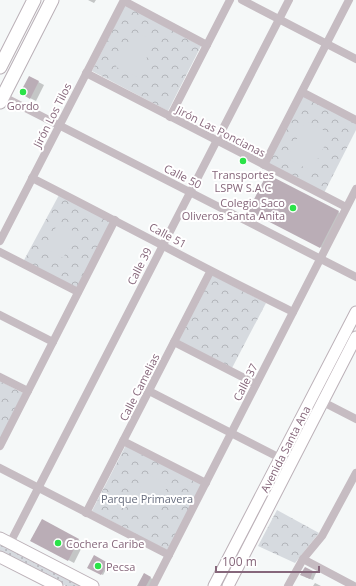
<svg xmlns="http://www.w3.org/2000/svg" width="356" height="586" font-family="'Open Sans',sans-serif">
<defs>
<pattern id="grass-dots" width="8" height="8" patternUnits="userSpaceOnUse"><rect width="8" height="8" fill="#d6dadf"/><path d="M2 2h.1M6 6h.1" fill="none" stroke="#b3b5ba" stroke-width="1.8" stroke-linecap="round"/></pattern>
<pattern id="park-crowns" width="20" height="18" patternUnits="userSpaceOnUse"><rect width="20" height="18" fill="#d6dadf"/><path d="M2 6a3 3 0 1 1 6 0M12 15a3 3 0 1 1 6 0" fill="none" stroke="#b3b5ba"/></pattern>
</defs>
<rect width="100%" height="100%" fill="#f5f8f8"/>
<polygon fill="url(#grass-dots)" points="0,543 84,586 66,586 0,552"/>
<g fill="url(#park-crowns)">
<polygon points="125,5 201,46 168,111 92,71"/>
<polygon points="304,94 356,121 356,130 324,193 266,164"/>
<polygon points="59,195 111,221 77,289 23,262"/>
<polygon points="212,275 266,303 232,368 178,341"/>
<polygon points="0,381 23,393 0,439"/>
<polygon points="126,445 202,484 168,551 92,511"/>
<polygon points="277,510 319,533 295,563 258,546"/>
</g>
<g fill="#d6dadf">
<polygon points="134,31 155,41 137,77 116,67"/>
<polygon points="306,121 331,134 311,171 287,158"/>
<polygon points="58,223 77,233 63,258 45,248"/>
<polygon points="147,474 168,485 150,521 128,510"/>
</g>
<g fill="#0003">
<polygon points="88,0 96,0 94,3"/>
<polygon points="29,77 44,85 36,101 26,96"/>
<polygon points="338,212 343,215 326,250 255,213"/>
<polygon points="42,521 84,543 74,563 31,540"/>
<polygon points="94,557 109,564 103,575 89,568"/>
<polygon points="305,568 316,573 313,580 305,577"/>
<polygon points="144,574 154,580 151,586 138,586"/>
<polygon points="315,583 321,586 313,586"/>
</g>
<g fill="#baadb6">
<polygon points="29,76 39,81 30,99 20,93"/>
<polygon points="267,174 339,211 320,248 248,211"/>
<polygon points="42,519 79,539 68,561 30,541"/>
<polygon points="94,555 108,563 101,575 87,568"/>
<polygon points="305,567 313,571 310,579 300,575"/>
<polygon points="144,573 151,577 146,586 137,586"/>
</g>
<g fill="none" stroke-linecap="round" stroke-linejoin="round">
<g stroke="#bcb1b8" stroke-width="13">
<g id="secondary">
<polyline points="0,538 93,586"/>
<polyline points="0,557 57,586"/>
<polyline points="214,586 356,312"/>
<polyline points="228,586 356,337"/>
</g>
</g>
<g stroke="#bab0b7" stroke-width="15">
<g id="primary">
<polyline points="0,67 34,0"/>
<polyline points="0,102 52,0"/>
</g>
</g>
<g stroke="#c6bcc2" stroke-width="8">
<polyline points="242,0 356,59"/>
<polyline points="124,1 207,45"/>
<polyline points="86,73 346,207"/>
<polyline points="302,92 356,120"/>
<polyline points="0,95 356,277"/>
<polyline points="170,117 230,0"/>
<polyline points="264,165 349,0"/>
<path d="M32 178C119 222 205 269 293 312"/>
<polyline points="0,241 124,0"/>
<polyline points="0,252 78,292"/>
<polyline points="0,315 53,342"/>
<polyline points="174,342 256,384"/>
<polyline points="0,377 28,391"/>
<polyline points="149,391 284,460"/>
<polyline points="323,402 356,419"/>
<polyline points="123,441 206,483"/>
<polyline points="0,446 115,220"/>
<polyline points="0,468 169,555"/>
<polyline points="86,513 210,272"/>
<polyline points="10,543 289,0"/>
<polyline points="303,559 354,586"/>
<polyline points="153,586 356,189"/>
<polyline points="288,586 303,559 322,536 356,473"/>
</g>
<use href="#secondary" stroke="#fff" stroke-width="11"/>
<use href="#primary" stroke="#fff" stroke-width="13"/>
</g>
<g fill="#2ae348" stroke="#fff" stroke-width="1.5">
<circle cx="23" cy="92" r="4"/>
<circle cx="243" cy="161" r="4"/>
<circle cx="293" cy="208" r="4"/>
<circle cx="58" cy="543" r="4"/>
<circle cx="98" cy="566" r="4"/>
</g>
<g text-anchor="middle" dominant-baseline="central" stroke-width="4" stroke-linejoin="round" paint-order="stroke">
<g font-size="11" fill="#86677b" stroke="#fff">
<text x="23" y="105">Gordo</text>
<text x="243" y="174">Transportes<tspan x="243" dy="13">LSPW S.A.C</tspan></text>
<text x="285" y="202" text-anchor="end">Colegio Saco<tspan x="285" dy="13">Oliveros Santa Anita</tspan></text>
<text x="66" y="543" text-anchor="start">Cochera Caribe</text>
<text x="106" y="566" text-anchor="start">Pecsa</text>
</g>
<g font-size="11" fill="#86677b" stroke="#fff">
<text transform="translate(52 115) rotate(-63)">Jirón Los Tilos</text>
<text transform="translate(221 131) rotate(27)">Jirón Las Poncianas</text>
<text transform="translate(183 176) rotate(27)">Calle 50</text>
<text transform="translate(168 235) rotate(28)">Calle 51</text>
<text transform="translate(139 266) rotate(-63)">Calle 39</text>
<text transform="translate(245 382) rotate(-63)">Calle 37</text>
<text transform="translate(139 387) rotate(-63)">Calle Camelias</text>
<text transform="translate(285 449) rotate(-63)">Avenida Santa Ana</text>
</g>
<g font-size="11" fill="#666c7d" stroke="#fff">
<text x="147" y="498">Parque Primavera</text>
</g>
</g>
<path d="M216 566v6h103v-6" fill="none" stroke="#86677b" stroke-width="2"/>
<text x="222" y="566" font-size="12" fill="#86677b" stroke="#ffffff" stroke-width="3" paint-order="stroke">100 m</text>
</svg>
